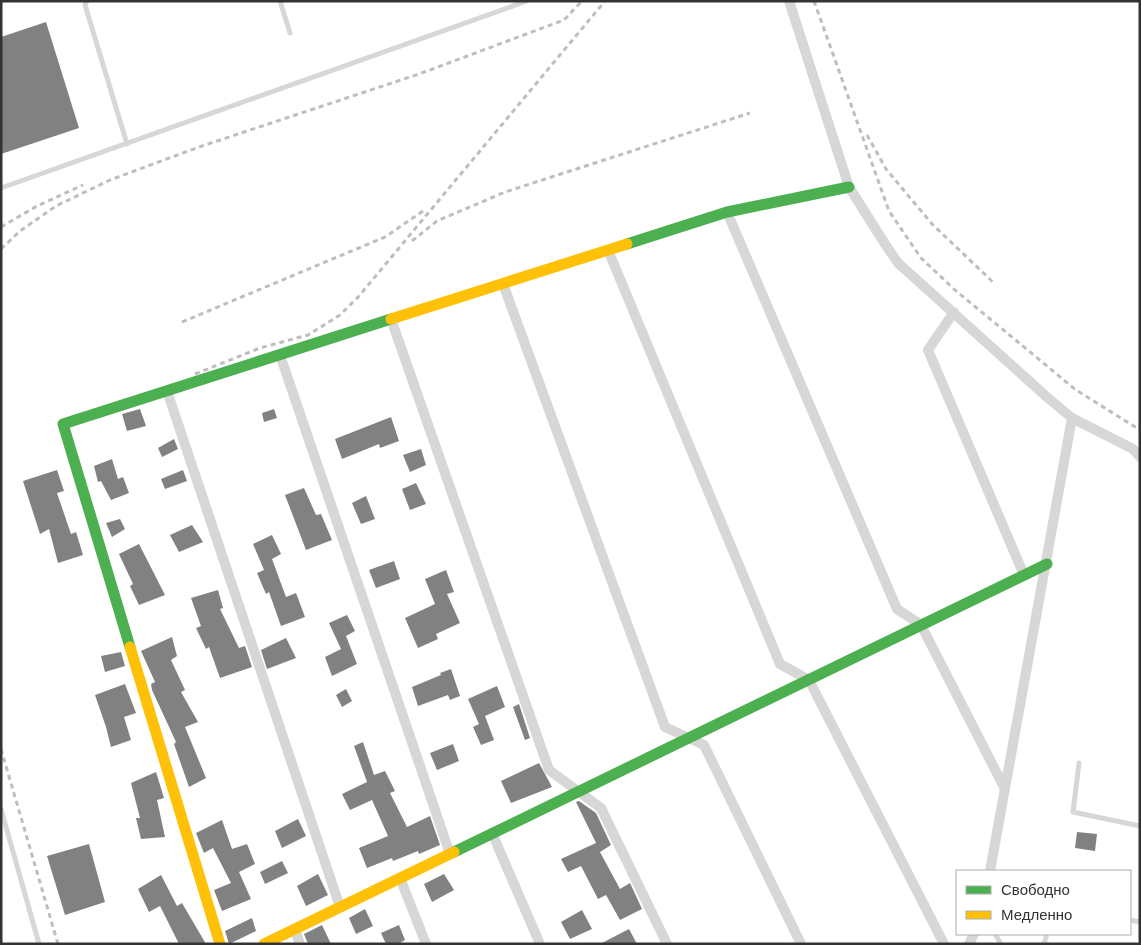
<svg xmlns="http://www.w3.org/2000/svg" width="1141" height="945" font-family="Helvetica,sans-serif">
<rect width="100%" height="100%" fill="#fff"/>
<g fill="#818181">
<polygon points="46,22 79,128 1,154 1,37"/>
<polygon points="140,409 146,426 127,431 122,414"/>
<polygon points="274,409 277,418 264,422 262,413"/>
<polygon points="391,417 399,441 380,448 379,444 342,459 335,439"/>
<polygon points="174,439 178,449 162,457 158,448"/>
<polygon points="421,449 426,465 410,472 403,455"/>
<polygon points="112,459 118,479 123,477 129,493 111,500 101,481 98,482 94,466"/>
<polygon points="57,470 64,491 57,493 71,534 76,532 83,555 58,563 49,529 40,534 23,481"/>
<polygon points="183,470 187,481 165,489 161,479"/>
<polygon points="416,483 426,504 410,510 402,489"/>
<polygon points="304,488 316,515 321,514 332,540 306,550 285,495"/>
<polygon points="366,496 375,519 361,524 352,503"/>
<polygon points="120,519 125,529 112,537 106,523"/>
<polygon points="192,525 203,542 179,552 170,535"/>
<polygon points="272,535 281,554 272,559 286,597 296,593 305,617 281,626 269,592 266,594 257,573 264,570 253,544"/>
<polygon points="139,544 165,595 139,605 130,586 133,584 119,554"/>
<polygon points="394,561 400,579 376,588 369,570"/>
<polygon points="446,570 454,592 447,594 460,623 436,634 438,639 418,648 405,618 435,604 425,579"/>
<polygon points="218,590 223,608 220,609 239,648 245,646 252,667 220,678 209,647 206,649 196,628 201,626 191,598"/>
<polygon points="347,615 355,631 346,636 357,664 332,676 325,657 341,649 329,623"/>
<polygon points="172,637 177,656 171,660 185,690 181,692 198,722 185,727 206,778 189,787 174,744 176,742 152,690 151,684 155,682 141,651"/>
<polygon points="286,638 296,658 267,669 261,650"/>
<polygon points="121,652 125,666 105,672 101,656"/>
<polygon points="451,669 460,696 450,700 448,695 418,706 412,687 441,675 440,673"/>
<polygon points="125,684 136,713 124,717 131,740 111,747 106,727 95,695"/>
<polygon points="497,686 505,707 485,716 494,740 481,745 473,727 479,724 468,699"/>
<polygon points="346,689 352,701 342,707 336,695"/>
<polygon points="519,704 530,738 525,740 513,707"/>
<polygon points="363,742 374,775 385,771 395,791 390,793 407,827 430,816 440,845 419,854 418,851 393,861 392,858 367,868 359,848 388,836 372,800 350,810 342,794 367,782 354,746"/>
<polygon points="453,744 459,761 437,770 430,753"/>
<polygon points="539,763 552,787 511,803 501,781"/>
<polygon points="156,772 164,798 157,800 165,837 141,839 136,818 140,818 131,783"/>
<polygon points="579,801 596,813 611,845 600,852 620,889 630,883 642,909 620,920 606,895 598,899 581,866 568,872 561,859 596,843 576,802"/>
<polygon points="298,819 306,836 282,848 275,831"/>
<polygon points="222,820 232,849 247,844 255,864 239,872 251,899 222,911 214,890 231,883 213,848 204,853 196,833"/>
<polygon points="1077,832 1097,834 1095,851 1075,848"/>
<polygon points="89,844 105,902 65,915 47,856"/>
<polygon points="282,861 288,873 265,884 260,872"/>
<polygon points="318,874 328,895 306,906 297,886"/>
<polygon points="444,874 454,890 432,902 424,884"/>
<polygon points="161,875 177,906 182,903 206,944 179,944 160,906 149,912 138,889"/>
<polygon points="365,909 373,926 356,934 349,918"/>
<polygon points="582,910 592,929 570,939 561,922"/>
<polygon points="252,918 256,931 229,944 225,931"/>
<polygon points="322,925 331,944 308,944 304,934"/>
<polygon points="399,925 405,940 398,944 386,944 381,933"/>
<polygon points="629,929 637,944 600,944"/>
</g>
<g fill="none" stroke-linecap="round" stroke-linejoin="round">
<g stroke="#d7d7d7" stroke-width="5">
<polyline points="87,1 85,5 127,144"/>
<polyline points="280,1 290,33"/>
<polyline points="1,188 527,1"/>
<polyline points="1079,763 1073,812 1140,826"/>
<polyline points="1,809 39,944"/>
<polyline points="1130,920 1140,922"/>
<polyline points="995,934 1001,944"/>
<polyline points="1044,944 1047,934"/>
</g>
<g stroke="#d7d7d7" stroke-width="10">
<polyline points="789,1 849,187 885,244 898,263 1048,398 1072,418 1133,449 1140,457"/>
<polyline points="727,212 897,609 921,625 1005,789"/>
<polyline points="608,250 780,664 809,680 944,944"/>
<polyline points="503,284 665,727 704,745 801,944"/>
<polyline points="954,312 928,350 1024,575"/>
<polyline points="391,319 549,770 601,808 667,944"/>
<polyline points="280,355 450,854"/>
<polyline points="167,391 340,907"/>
<polyline points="492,833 540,944"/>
<polyline points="990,871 1072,418"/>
<polyline points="400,878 426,944"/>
<polyline points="295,930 300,944"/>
<polyline points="969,944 974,934"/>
</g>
<g stroke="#4caf50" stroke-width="11">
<polyline points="627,244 727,212 849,187"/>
<polyline points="130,647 63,424 391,319"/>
<polyline points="454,852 1047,564"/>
</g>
<g stroke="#ffc107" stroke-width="11">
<polyline points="391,319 627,244"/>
<polyline points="130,647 220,944"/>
<polyline points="264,944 454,852"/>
</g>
<g stroke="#bebebe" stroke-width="3" stroke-dasharray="5 4" stroke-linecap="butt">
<polyline points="814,1 889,211 921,258 955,290 1076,390 1140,430"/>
<polyline points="867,135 886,169 932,224 995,284"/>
<polyline points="1,227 37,206 83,185"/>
<polyline points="412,241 437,221 505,192 750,113"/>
<polyline points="1,249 20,231 56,206 110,180 199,147 419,74 564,20 582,1"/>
<polyline points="182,322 385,237 426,209"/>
<polyline points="195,374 260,348 308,335 340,315 359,296 605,1"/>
<polyline points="1,749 58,944"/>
</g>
</g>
<rect width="1141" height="945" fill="none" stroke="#333333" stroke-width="5"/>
<rect x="956" y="870" width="175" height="65" fill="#ffffff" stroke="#adadad"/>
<rect x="966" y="886" width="25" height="8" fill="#4caf50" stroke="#adadad"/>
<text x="1001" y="895" font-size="15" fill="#333333">Свободно</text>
<rect x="966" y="911" width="25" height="8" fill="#ffc107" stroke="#adadad"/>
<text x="1001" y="920" font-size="15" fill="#333333">Медленно</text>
</svg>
